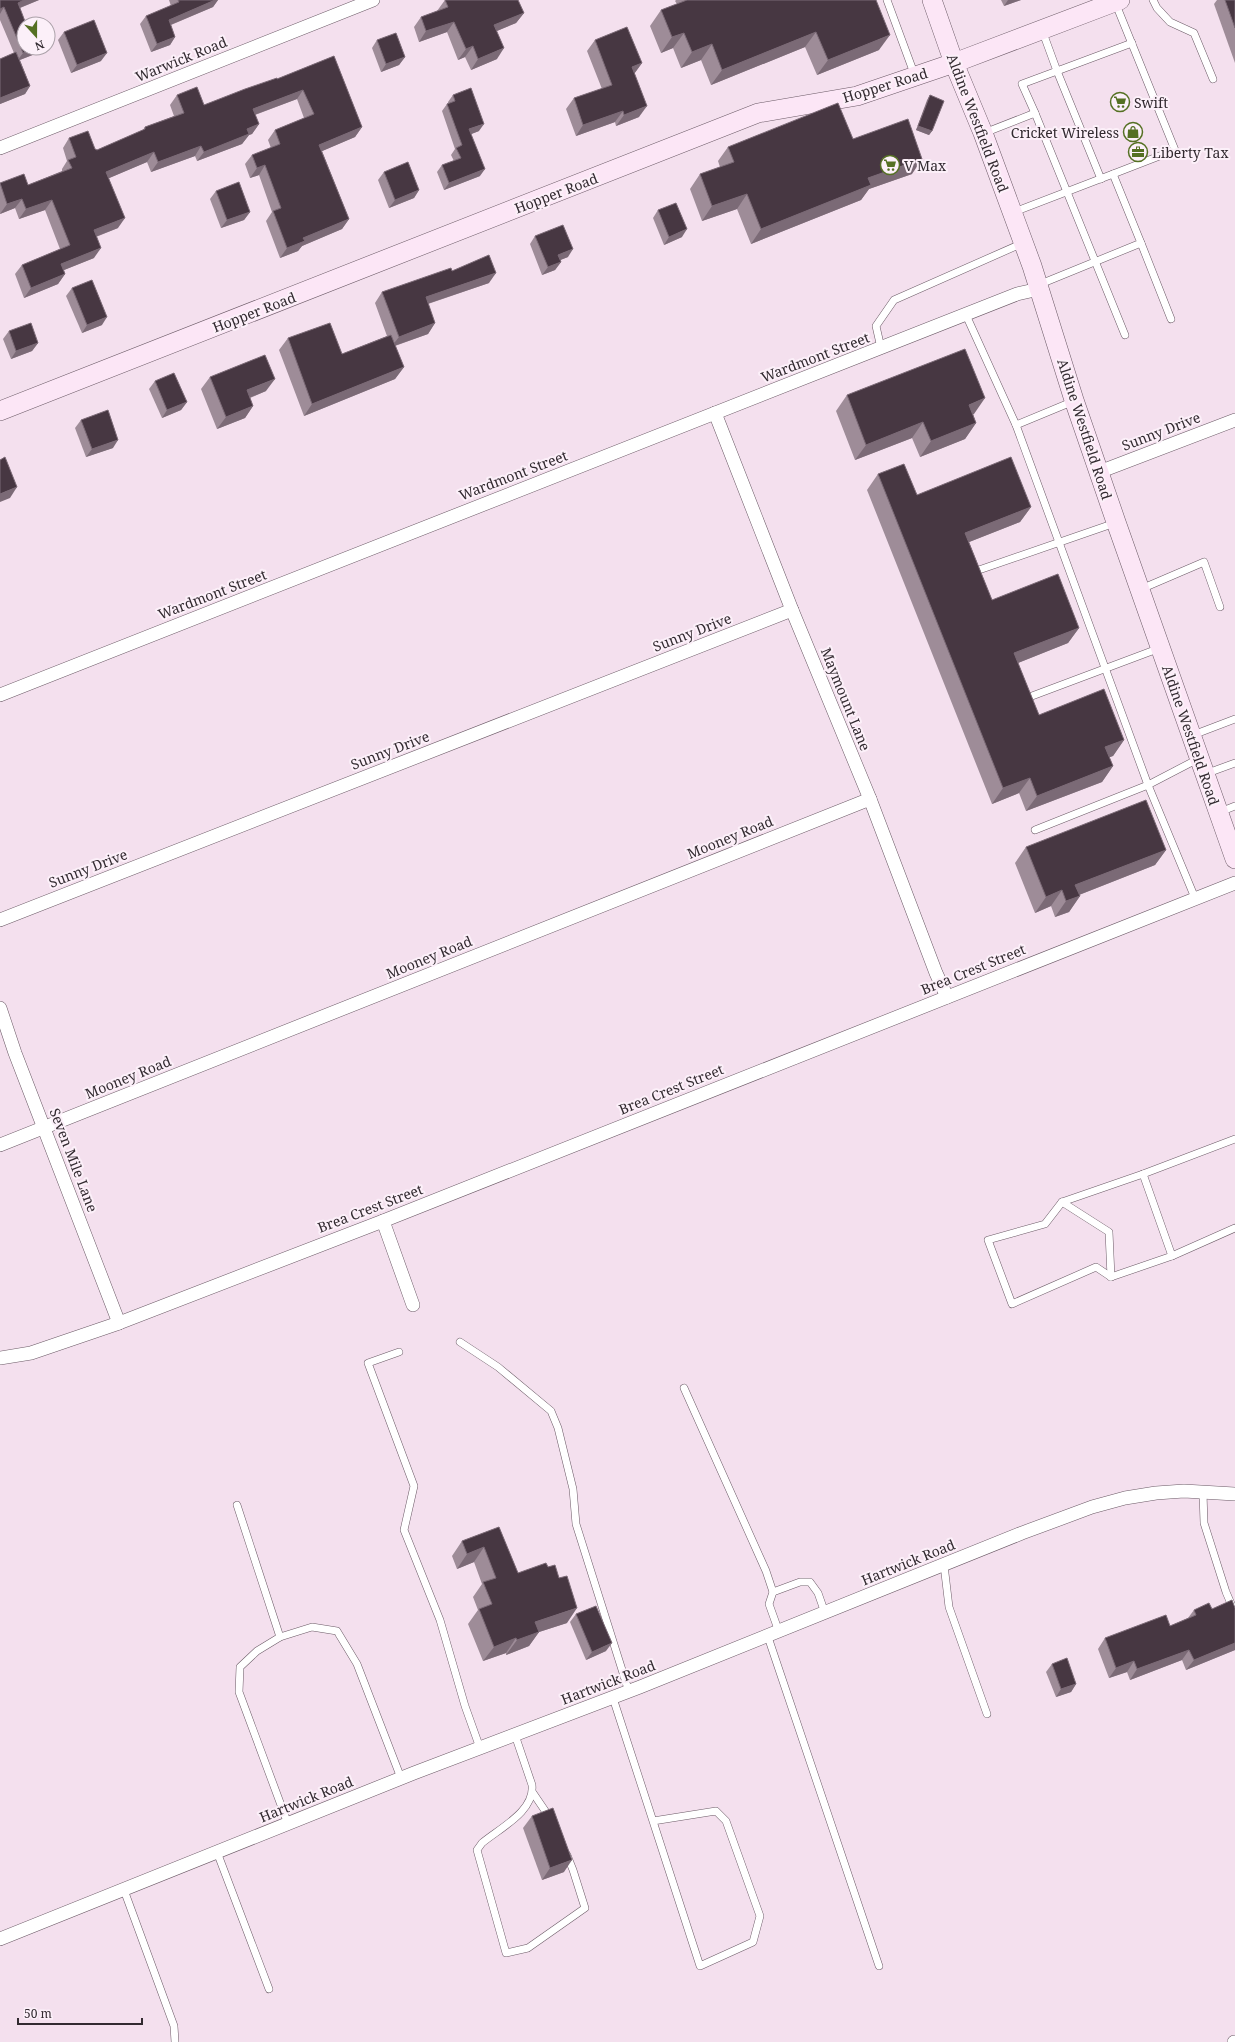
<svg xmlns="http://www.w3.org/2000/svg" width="1235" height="2042" font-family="'Noto Serif',serif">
<rect width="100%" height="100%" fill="#f4e0ee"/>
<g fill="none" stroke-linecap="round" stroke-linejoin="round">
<g stroke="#6b5a66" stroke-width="8">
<g id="service">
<polyline points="887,0 915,76"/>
<polyline points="1153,0 1157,8 1170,22 1194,33 1213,79"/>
<polyline points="1042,30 1057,71 1132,43"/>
<polyline points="1035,113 1022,84 1057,71 1101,179"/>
<polyline points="984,133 1035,113 1125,335"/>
<polyline points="1113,174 1175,150 1115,2"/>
<polyline points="1014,212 1113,174 1141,243 1038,285"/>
<polyline points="1141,243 1171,319"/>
<polyline points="966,315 1016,425 1148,785 1195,898"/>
<polyline points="881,348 876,326 894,300 1023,243"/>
<polyline points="1016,425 1074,401"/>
<polyline points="976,571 1115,523"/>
<polyline points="1141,589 1204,562 1220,607"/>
<polyline points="1032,696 1160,648"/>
<polyline points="1193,735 1235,719"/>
<polyline points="1205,774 1235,763"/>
<polyline points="1220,812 1235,806"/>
<polyline points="1035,830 1148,785 1198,759"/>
<polyline points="1235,1139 1143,1174 1062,1202 1045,1224 988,1240 1012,1304 1096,1267 1111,1277 1172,1256 1235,1228"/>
<polyline points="1143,1174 1172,1256"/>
<polyline points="1062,1202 1109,1232 1111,1277"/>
<polyline points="460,1342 498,1367 551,1411 558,1428 573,1489 576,1524 629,1692"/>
<polyline points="399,1352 368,1363 414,1486 404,1530 440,1620 465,1706 480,1748"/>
<polyline points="684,1388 766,1571 773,1592 769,1604 779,1632"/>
<polyline points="1203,1493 1204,1523 1226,1592 1235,1613"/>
<polyline points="237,1505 280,1637 257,1651 240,1667 239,1692 288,1824"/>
<polyline points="944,1565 949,1607 987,1714"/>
<polyline points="773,1592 800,1582 810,1582 818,1593 825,1613"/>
<polyline points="280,1637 312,1627 337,1631 357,1664 401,1778"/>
<polyline points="768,1637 879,1966"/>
<polyline points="613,1698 700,1966 753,1942 760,1916 726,1821 716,1811 653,1821"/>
<path d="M515 1735 532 1785C535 1811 500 1828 482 1843L477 1850 506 1953 528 1948 585 1908 573 1870 567 1855"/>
<polyline points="533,1793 550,1818"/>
<polyline points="217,1852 269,1989"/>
<polyline points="124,1890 174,2026 175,2042"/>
</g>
</g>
<g stroke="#6b5a66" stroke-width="14">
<g id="minor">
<polyline points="0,148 373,0"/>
<polyline points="715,413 792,610 870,799 936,973 947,997"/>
<polyline points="1099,472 1235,420"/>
<polyline points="0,695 1017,294 1039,289"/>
<polyline points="0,920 792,610"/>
<polyline points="0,1008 15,1053 119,1323"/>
<polyline points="0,1145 870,799"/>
<polyline points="383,1221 413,1305"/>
<polyline points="0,1358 31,1353 119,1323 383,1221 1235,883"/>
<polyline points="0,1939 414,1773 640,1687 1022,1533 1092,1507 1125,1498 1156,1493 1184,1491 1235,1494"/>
<polyline points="1234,2042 1235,2042"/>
</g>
</g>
<g stroke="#6b5a66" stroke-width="20">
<g id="secondary">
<polyline points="932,0 954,63 983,133 1032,266 1074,400 1116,522 1235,859"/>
<polyline points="0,411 758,113 857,96 954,63 1120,0"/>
</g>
</g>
<use href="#service" stroke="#fff" stroke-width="7"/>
<use href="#minor" stroke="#fff" stroke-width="13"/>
<use href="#secondary" stroke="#fce6f6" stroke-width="19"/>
</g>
<g fill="#9e8c98">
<polygon points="0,0 39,0 20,8 24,48 39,48 35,54 20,60 30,86 25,94 0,104 0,59 14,53 0,20"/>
<polygon points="169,0 218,0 213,7 171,25 175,37 170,45 151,52 140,24 146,16 171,6"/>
<polygon points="445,0 524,13 516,23 497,31 497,59 471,70 465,57 458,60 447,32 419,42 414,27 421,17 437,11"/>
<polygon points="676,0 876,0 879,50 817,75 805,47 711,85 701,60 681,68 673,48 661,53 650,26 661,10 677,4 675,1"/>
<polygon points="1001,0 1021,0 1004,6"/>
<polygon points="1217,0 1235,0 1235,63 1214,4"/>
<polygon points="64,32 101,61 71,73 58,40"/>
<polygon points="377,40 405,57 399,65 381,72 372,48"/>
<polygon points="595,40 642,63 634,74 639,117 616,126 615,122 576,136 566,109 574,98 602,89 587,51"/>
<polygon points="334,56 362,127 355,137 322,151 349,219 342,229 302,246 298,251 280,258 266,221 272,212 259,175 250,178 245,164 252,155 271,148 268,140 275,130 304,118 297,99 255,115 259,124 252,134 249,135 242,144 197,161 195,156 151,172 147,162 109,178 118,228 96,237 94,258 64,270 65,274 58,284 24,298 15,274 22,265 60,249 45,210 19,219 15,208 0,214 0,183 28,185 62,171 62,169 67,161 63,148 69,138 95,149 97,150 143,130 145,127 174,116 170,105 177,95 204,105 277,79"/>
<polygon points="453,95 479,131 471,134 480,176 444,190 437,172 442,165 454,161 451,155 455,149 442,111 447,104 448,103 448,102"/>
<polygon points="930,95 932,131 929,135 916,130 927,100"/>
<polygon points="853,139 912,174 869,189 861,200 751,244 737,209 702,221 690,189 700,174 720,167 718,161 728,147"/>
<polygon points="384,172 419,190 414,198 389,208 378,180"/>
<polygon points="216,191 250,212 244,220 221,228 210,199"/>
<polygon points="658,210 682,237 664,245 653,218"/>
<polygon points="535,236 568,257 560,260 561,262 555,270 542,275 530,244"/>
<polygon points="452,271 489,283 428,304 435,323 428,334 395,346 404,367 395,379 304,416 279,350 288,338 342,354 387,336 375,303 382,292"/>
<polygon points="72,288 102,325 82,333 66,296"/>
<polygon points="9,331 38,343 32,351 11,359 3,339"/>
<polygon points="210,377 266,391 250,398 253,406 245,418 217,429 201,389"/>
<polygon points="155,381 187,402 181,410 162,418 149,389"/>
<polygon points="847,395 974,414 973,414 976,423 965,439 920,457 912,438 855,460 836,411"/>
<polygon points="81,420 113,448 86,457 75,428"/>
<polygon points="878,474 917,495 1031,507 1020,522 969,542 992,600 1079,628 1068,643 1018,663 1039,715 1124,740 1113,756 1109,757 1113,766 1102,782 1026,811 1019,793 992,804 867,490"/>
<polygon points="1026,847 1166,850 1155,865 1079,895 1080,896 1069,912 1055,917 1051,906 1035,913 1015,863"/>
<polygon points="499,1527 518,1573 567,1623 539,1632 529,1646 506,1655 506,1653 483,1661 468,1624 478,1610 473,1597 482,1584 474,1562 457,1569 452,1556 462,1541"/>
<polygon points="1235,1608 1235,1650 1186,1670 1182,1660 1130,1680 1127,1672 1109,1678 1098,1649 1105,1638 1170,1626 1188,1618 1194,1610"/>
<polygon points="576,1614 606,1651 586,1660 570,1622"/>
<polygon points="1052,1664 1076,1684 1071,1692 1056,1697 1046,1672"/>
<polygon points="532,1816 564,1872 542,1880 523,1828"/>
</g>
<g fill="#7b6a76">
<polygon points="24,0 39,0 12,11 18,3"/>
<polygon points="215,0 218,0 213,7 163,28 169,20"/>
<polygon points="1008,0 1021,0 1004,6"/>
<polygon points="4,7 0,14 0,9"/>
<polygon points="524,13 516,23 487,35 494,25"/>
<polygon points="454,22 447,32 419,42 426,31"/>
<polygon points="816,32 805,47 711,85 722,70"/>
<polygon points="684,33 673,48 661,53 672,37"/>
<polygon points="890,35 879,50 817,75 828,60"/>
<polygon points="175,37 170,45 151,52 157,44"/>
<polygon points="712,44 701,60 681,68 692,52"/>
<polygon points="473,46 465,57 458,60 466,49"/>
<polygon points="36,48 39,48 35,54 17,61 23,53"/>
<polygon points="504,48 497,59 471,70 478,59"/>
<polygon points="107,53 101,61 71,73 77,65"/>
<polygon points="405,57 399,65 381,72 386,64"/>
<polygon points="642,63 634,74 632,67"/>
<polygon points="30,86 25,94 0,104 0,98"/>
<polygon points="303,90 297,99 246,118 253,109"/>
<polygon points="647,106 639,117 616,126 624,115"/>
<polygon points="623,111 615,122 576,136 583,125"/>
<polygon points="259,124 252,134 249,135 242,144 197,161 204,152 247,129"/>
<polygon points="484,124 479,131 464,137 469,129"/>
<polygon points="918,126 932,131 929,135 916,130"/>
<polygon points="362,127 355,137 313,155 319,145"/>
<polygon points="201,146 195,156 151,172 158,162"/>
<polygon points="154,152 147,162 100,182 106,172"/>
<polygon points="922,159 912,174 869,189 861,200 751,244 761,229 868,178"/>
<polygon points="265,165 259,175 250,178 257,168"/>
<polygon points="485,169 480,176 444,190 449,183"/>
<polygon points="419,190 414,198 389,208 395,200"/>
<polygon points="747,194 737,209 702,221 712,206"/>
<polygon points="22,199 15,208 0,214 7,204"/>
<polygon points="52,200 45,210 19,219 26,209"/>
<polygon points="250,212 244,220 221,228 227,220"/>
<polygon points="125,218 118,228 87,240 94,230"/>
<polygon points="349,219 342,229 302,246 298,251 280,258 287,248 303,238"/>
<polygon points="687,229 682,237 664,245 669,237"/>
<polygon points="101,248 94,258 54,274 61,264"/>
<polygon points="573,249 568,257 553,263 558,255"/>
<polygon points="561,262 555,270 542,275 548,267"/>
<polygon points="496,273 489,283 418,307 426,297"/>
<polygon points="65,274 58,284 24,298 31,288"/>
<polygon points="107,317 102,325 82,333 87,325"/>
<polygon points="435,323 428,334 391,347 399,337"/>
<polygon points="38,343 32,351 11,359 16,351"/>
<polygon points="404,367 395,379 304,416 312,404"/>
<polygon points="275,379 266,391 239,402 247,390"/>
<polygon points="985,398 974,414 958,420 969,405"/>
<polygon points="187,402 181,410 162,418 167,410"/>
<polygon points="253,406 245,418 217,429 226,417"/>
<polygon points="923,422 912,438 855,460 866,445"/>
<polygon points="976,423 965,439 920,457 931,441"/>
<polygon points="118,440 113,448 86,457 92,449"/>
<polygon points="17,487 10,498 0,502 0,494"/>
<polygon points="1031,507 1020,522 954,548 965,533"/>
<polygon points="1079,628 1068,643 1003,669 1014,653"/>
<polygon points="1124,740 1113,756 1094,763 1105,747"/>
<polygon points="1113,766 1102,782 1026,811 1037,796"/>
<polygon points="1030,778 1019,793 992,804 1003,788"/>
<polygon points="1166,850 1155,865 1066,900 1075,885"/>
<polygon points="1062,890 1051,906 1035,913 1046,897"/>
<polygon points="1080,896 1069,912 1055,917 1066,901"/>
<polygon points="484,1547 474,1562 457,1569 467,1554"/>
<polygon points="577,1608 567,1623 539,1632 529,1646 506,1655 517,1640 535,1622"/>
<polygon points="516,1638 506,1653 483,1661 494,1647"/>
<polygon points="612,1643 606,1651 586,1660 592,1652"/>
<polygon points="1235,1643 1235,1650 1186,1670 1194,1660"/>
<polygon points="1189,1650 1182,1660 1130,1680 1137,1669"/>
<polygon points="1134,1661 1127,1672 1109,1678 1116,1668"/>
<polygon points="1076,1684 1071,1692 1056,1697 1061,1689"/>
<polygon points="572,1860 564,1872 542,1880 550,1868"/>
</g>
<g fill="#473742" stroke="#7b6a76">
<polygon points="0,0 24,0 18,3 26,24 24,24 24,48 36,48 23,53 4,7 0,9"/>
<polygon points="178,0 215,0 169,20 175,37 157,44 146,16 179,2"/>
<polygon points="445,0 518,0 524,13 494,25 504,48 478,59 473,46 466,49 454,22 426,31 421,17 448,7"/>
<polygon points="687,0 876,0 890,35 828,60 816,32 722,70 712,44 692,52 684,33 672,37 661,10"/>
<polygon points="1225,0 1235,0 1235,28"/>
<polygon points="94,20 107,53 77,65 64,32"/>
<polygon points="627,27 642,63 632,67 647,106 624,115 623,111 583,125 574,98 612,85 595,40"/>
<polygon points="396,33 405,57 386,64 377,40"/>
<polygon points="16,52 30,86 0,98 0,59"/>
<polygon points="334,56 362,127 319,145 349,219 303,238 305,241 287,248 273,211 281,208 265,165 257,168 252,155 280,144 275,130 314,114 303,90 253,109 259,124 247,129 249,134 204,152 201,146 158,162 154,152 106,172 125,218 94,230 101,248 61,264 65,274 31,288 22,265 70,245 52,200 26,209 22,199 7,204 0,183 24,174 28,185 72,168 68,160 76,157 69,138 88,131 95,149 97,150 145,129 145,127 184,113 177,95 197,87 204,105 245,89 277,78 277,79"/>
<polygon points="471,88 484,124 469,129 485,169 449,183 442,165 461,158 456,148 462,145 447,104 455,101 453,95"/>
<polygon points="930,95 944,101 932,131 918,126"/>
<polygon points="838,103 853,139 908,119 922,159 868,178 871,185 761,229 747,194 712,206 700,174 734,162 728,147"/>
<polygon points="408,162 419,190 395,200 384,172"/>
<polygon points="239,182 250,212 227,220 216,191"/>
<polygon points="676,203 687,229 669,237 658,210"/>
<polygon points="563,225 573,249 558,255 561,262 548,267 535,236"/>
<polygon points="489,255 496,273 426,297 435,323 399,337 382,292 451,268 452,271"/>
<polygon points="92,280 107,317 87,325 72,288"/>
<polygon points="31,323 38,343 16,351 9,331"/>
<polygon points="330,323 342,354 391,335 404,367 312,404 288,338"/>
<polygon points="965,349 985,398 969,405 976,423 931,441 923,422 866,445 847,395"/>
<polygon points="265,355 275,379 247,390 253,406 226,417 210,377"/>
<polygon points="174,373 187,402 167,410 155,381"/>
<polygon points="108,410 118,440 92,449 81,420"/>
<polygon points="5,457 17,487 0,494 0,460"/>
<polygon points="1011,457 1031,507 965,533 992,600 1058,574 1079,628 1014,653 1039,715 1104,689 1124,740 1105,747 1113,766 1037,796 1030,778 1003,788 878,474 904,464 917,495"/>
<polygon points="1146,800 1166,850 1075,885 1080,896 1066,901 1062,890 1046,897 1026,847"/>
<polygon points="499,1527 518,1573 546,1563 548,1567 555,1565 559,1578 567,1576 577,1608 535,1622 539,1632 517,1640 516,1638 494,1647 479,1609 492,1604 483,1582 496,1578 484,1547 467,1554 462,1541"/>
<polygon points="1232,1600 1235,1608 1235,1643 1194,1660 1189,1650 1137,1669 1134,1661 1116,1668 1105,1638 1166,1615 1170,1626 1196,1615 1194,1610 1209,1603 1212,1609"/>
<polygon points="596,1606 612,1643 592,1652 576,1614"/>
<polygon points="1067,1658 1076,1684 1061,1689 1052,1664"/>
<polygon points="553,1808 572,1860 550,1868 532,1816"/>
</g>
<defs>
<g id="supermarket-ring" transform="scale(1)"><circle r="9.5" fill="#fcf0f9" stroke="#557023" stroke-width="1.5"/><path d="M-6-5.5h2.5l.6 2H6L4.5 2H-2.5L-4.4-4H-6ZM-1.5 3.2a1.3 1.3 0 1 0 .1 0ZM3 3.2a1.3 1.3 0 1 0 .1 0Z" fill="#557023"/></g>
<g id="shop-ring" transform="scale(1)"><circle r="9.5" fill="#fcf0f9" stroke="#557023" stroke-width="1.5"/><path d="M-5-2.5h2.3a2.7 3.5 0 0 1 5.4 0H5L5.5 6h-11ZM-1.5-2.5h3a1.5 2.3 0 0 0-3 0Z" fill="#557023"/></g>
<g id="office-ring" transform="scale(1)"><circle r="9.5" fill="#fcf0f9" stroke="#557023" stroke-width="1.5"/><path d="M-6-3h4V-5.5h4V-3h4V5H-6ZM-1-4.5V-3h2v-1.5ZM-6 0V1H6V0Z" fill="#557023"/></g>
</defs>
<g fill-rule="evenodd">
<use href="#supermarket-ring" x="1120" y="102"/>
<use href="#shop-ring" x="1133" y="132"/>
<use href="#office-ring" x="1138" y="152"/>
<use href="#supermarket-ring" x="890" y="165"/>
</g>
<g text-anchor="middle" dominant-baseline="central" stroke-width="4" stroke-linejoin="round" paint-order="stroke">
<g font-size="14" fill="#322a30" stroke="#fcf0f9">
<text transform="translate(181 59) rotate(-22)">Warwick Road</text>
<text transform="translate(885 85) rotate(-17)">Hopper Road</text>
<text transform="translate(978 123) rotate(69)">Aldine Westfield Road</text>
<text transform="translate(556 193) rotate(-21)">Hopper Road</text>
<text transform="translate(254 312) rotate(-21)">Hopper Road</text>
<text transform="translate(815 357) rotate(-21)">Wardmont Street</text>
<text transform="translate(1085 429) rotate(72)">Aldine Westfield Road</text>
<text transform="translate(1161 431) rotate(-21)">Sunny Drive</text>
<text transform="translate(513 475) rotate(-21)">Wardmont Street</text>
<text transform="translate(212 594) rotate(-21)">Wardmont Street</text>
<text transform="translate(692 632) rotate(-21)">Sunny Drive</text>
<text transform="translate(846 699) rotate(68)">Maymount Lane</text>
<text transform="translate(1191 735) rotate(71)">Aldine Westfield Road</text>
<text transform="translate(390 750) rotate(-21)">Sunny Drive</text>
<text transform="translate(730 837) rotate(-22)">Mooney Road</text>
<text transform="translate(88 868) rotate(-21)">Sunny Drive</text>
<text transform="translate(429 957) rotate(-22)">Mooney Road</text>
<text transform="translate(973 969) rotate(-22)">Brea Crest Street</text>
<text transform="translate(128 1077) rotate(-22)">Mooney Road</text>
<text transform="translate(671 1089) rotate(-22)">Brea Crest Street</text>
<text transform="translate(74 1160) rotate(69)">Seven Mile Lane</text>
<text transform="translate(370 1208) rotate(-21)">Brea Crest Street</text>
<text transform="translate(908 1562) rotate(-22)">Hartwick Road</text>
<text transform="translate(608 1682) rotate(-21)">Hartwick Road</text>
<text transform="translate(306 1799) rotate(-22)">Hartwick Road</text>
</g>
<g font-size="14" fill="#322a30" stroke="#fcf0f9" text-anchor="start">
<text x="1134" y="102">Swift</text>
<text x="1119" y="132" text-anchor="end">Cricket Wireless</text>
<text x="1152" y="152">Liberty Tax</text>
<text x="904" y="165">V Max</text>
</g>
</g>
<g transform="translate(36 36) rotate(159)"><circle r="19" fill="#fcf0f9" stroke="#aba1a9"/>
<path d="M0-3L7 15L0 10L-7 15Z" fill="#557023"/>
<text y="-6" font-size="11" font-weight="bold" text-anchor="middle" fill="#322a30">N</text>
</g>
<path d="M18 2018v6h124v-6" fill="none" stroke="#322a30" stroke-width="2"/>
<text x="24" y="2018" font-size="12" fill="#322a30" stroke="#fcf0f9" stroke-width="3" paint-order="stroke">50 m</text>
</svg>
